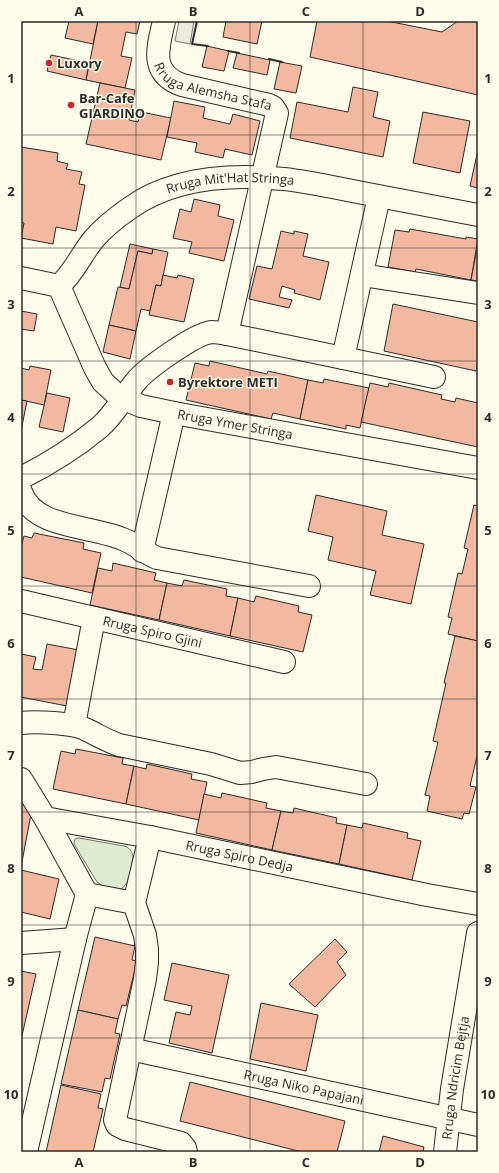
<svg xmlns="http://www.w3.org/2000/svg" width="499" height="1173" font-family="'Open Sans',sans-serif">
<rect width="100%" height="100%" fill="#fdfbea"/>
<path fill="#deebd1" stroke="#74746e" d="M79 838 124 846C130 848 132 851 133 857 131 867 131 883 121 889L103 886 97 882 74 844 75 839Z"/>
<polygon fill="#eceadb" stroke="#74746e" points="179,21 194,21 190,44 175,41"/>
<g fill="#f2b8a0" stroke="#2b2b2b">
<polygon points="69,21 98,21 93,44 65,38"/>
<polygon points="98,21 140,21 137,34 126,32 121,56 132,58 125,88 86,80"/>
<polygon points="226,21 262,21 257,44 223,37"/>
<polygon points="317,21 387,21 442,32 458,21 478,21 478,95 310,57"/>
<polygon points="207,46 229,51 224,71 202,67"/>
<polygon points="237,53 270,60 267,75 233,68"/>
<polygon points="51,55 89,63 86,80 47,71"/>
<polygon points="280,62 302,66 296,93 274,89"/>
<polygon points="100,83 135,90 129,120 138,122 141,112 171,118 161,160 86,144"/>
<polygon points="353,87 378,92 373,117 390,121 383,157 290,138 297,102 348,112"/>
<polygon points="174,101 205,107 203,118 230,124 233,114 260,121 252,155 225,149 223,158 195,152 197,143 167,137"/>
<polygon points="423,112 470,121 460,173 413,163"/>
<polygon points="21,147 58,153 57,161 68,164 66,169 82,172 79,184 85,185 76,231 56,227 53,244 21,238 24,223 21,222"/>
<polygon points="478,150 478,188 470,186"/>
<polygon points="194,199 220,205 218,216 234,220 224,261 189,253 192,242 173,238 180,209 191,212"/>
<polygon points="410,229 466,239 466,237 478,239 471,280 416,269 415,272 388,267 395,230 409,232"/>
<polygon points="281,231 294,234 294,231 308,234 303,256 329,262 320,300 294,293 295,290 282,286 279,297 292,300 289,308 249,299 257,266 272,269"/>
<polygon points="478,243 478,281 471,280"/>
<polygon points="130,244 153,249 152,254 138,251 129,289 120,287"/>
<polygon points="153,249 168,252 161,286 156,285 150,311 141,309 136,331 109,325 118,287 129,289 138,251 152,254"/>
<polygon points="163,275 177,278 178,275 194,279 184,322 149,315 156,285 161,286"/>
<polygon points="393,304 478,322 478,363 476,371 384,351"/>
<polygon points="21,311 37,314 34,331 21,329"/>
<polygon points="109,325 136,331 130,359 103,352"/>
<polygon points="210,361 267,374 268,371 308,380 300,419 273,413 271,419 186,400 195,363 209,366"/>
<polygon points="30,366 51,370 44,405 21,400 21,368 29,370"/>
<polygon points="324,379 369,388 360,428 346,425 346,429 300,419 308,380 323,383"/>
<polygon points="370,383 388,387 389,383 442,395 441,399 455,402 456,398 478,403 478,447 361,422"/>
<polygon points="47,393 70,398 63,432 39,427"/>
<polygon points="21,400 27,401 21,431"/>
<polygon points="316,495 387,511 382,535 424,544 411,604 370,595 376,571 328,560 333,537 308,531"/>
<polygon points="474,505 478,506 478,641 448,634 452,618 448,617 458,573 462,574 468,549 464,548"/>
<polygon points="34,533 84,543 83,549 101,553 92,593 21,577 21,547 24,536 32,538"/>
<polygon points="113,563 156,573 154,580 167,583 159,620 90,605 98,568 112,571"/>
<polygon points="184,580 227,589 226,596 238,598 230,636 159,620 167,583 182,586"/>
<polygon points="256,596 299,606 298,612 312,615 303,652 230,636 238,598 254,602"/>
<polygon points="455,636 478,641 478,752 470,786 476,787 469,814 464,813 462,819 427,811 430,796 425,795 438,742 433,741 446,683 444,683"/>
<polygon points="47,644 84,651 72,707 21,697 21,654 36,657 33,669 42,670"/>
<polygon points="76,749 123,758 122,764 134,766 126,804 53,789 61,751 75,754"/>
<polygon points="147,764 192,774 191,779 207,782 199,820 126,804 134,766 146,769"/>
<polygon points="21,792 32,809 21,867"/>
<polygon points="222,793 267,803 266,808 281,811 272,850 196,833 204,794 221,798"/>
<polygon points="294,808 337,818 336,823 347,825 339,864 272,850 281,811 293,813"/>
<polygon points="363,823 408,833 407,838 421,841 412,880 339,864 347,825 362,828"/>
<polygon points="21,870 59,879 50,919 21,912"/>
<polygon points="95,937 135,946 132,960 137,961 126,1006 122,1005 118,1019 78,1010"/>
<polygon points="335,939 347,952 337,962 346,975 315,1007 289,984"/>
<polygon points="172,963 229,975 212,1053 169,1043 176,1012 190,1015 192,1006 164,1000"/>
<polygon points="21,971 36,974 21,1040"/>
<polygon points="261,1003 318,1015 306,1071 250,1059"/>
<polygon points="78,1010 118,1019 115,1033 120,1034 110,1079 105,1078 102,1092 61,1084"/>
<polygon points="190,1082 345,1121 337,1152 302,1152 180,1121"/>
<polygon points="61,1085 101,1094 98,1108 103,1109 93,1152 46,1152"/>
<polygon points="383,1136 424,1147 423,1152 379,1152"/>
</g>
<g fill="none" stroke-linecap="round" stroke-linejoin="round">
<g stroke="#2b2b2b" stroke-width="24">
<g id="street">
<path id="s1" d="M164 21C158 48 149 73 182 85L269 105 273 107 277 113 227 334"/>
<polyline points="362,275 478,293"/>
<path id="s2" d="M21 278 59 286C73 274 81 255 93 240 103 228 117 217 130 208 173 177 233 174 284 179 312 182 340 189 368 194 404 201 441 208 478 215"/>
<path id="s3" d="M59 286 95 368 103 382 115 393 129 401 141 406 174 413 478 468"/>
<polyline points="343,358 434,377"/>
<path d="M21 478C49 464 76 447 100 427 116 413 124 395 138 379 149 367 196 333 212 332 217 332 222 333 227 334L343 358 379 197"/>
<path d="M21 492C34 530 94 525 125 540 137 545 145 553 157 558L309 586"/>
<polyline points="142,551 174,413"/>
<path id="s4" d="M21 601 284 662"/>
<path d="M21 723C35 721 73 723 85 729 98 735 105 740 119 745L211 764 240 773 252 772 263 769 276 767 366 784"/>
<polyline points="74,725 94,618"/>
<path id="s5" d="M21 779 45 818 150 837 427 895 478 904"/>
<polyline points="150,837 134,903 145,935 147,949 147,962 145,979 115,1120 117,1125 125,1129 181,1143 185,1148 186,1152"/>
<polyline points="87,894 134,903"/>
<polyline points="21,943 75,939"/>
<path id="s6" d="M130 1049 478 1125"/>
<polyline points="26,1152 75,939 87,894 45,818"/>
<path id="s7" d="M445 1152 452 1089 478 933"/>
</g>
</g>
<use href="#street" stroke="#fdfbea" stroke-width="22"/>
<g stroke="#2b2b2b" stroke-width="2">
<polyline points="197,21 192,44 208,46"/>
<polyline points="228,51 239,53"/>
<polyline points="269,59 282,62"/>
</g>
</g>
<path fill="none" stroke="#2b2b2b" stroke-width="1" stroke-opacity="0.55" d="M136 21V1152M250 21V1152M363 21V1152M21 135H478M21 248H478M21 361H478M21 474H478M21 586H478M21 699H478M21 812H478M21 925H478M21 1038H478"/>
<g fill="#c62828" stroke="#fdfbea" stroke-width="1.5">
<circle cx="49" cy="63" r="4"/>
<circle cx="71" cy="105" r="4"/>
<circle cx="170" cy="382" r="4"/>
</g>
<g text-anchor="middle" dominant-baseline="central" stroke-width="3" stroke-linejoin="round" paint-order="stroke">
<g font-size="13" font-weight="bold" fill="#2b2b2b" stroke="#fdfbea" text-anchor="start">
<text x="57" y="63">Luxory</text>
<text x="79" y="98">Bar-Cafe<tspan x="79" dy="15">GIARDINO</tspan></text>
<text x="178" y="382">Byrektore METI</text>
</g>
<g font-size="13" fill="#2b2b2b" stroke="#fdfbea">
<text stroke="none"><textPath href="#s1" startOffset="105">Rruga Alemsha Stafa</textPath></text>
<text stroke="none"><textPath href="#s2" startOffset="251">Rruga Mit'Hat Stringa</textPath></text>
<text stroke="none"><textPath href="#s3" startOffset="247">Rruga Ymer Stringa</textPath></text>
<text stroke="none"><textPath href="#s4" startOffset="135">Rruga Spiro Gjini</textPath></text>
<text stroke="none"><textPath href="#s5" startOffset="244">Rruga Spiro Dedja</textPath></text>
<text stroke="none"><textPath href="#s7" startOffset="75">Rruga Ndricim Bejtja</textPath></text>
<text stroke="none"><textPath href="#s6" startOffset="178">Rruga Niko Papajani</textPath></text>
</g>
</g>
<rect width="499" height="1173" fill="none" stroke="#fdfbea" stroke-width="44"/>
<rect x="22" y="22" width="455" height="1129" fill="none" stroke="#2b2b2b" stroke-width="1.5"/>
<g font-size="13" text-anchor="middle" font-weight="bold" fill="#2b2b2b">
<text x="79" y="16">A</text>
<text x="193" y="16">B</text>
<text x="306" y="16">C</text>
<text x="420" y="16">D</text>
<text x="11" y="83">1</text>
<text x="488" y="83">1</text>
<text x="11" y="196">2</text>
<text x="488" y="196">2</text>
<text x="11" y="309">3</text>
<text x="488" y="309">3</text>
<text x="11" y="422">4</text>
<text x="488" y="422">4</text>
<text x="11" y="535">5</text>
<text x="488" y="535">5</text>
<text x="11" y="648">6</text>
<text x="488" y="648">6</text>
<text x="11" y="760">7</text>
<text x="488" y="760">7</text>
<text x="11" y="873">8</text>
<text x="488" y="873">8</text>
<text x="11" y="986">9</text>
<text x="488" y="986">9</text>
<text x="11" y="1099">10</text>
<text x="488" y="1099">10</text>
<text x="79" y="1167">A</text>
<text x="193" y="1167">B</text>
<text x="306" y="1167">C</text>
<text x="420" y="1167">D</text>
</g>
</svg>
